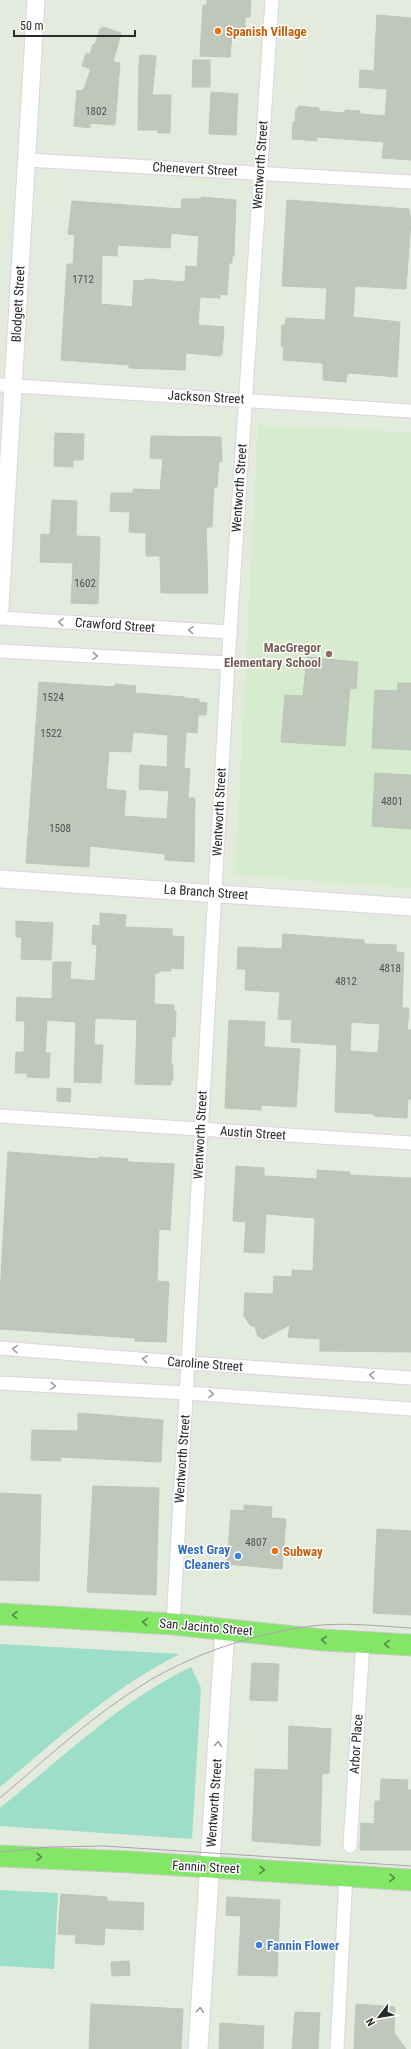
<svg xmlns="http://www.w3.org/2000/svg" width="411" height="2049" font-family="'Roboto Condensed',sans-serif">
<rect width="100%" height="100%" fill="#e3ebdd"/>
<polygon fill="#d7ebce" points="258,425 411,432 411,888 235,875"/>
<g fill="#9ddec9">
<path d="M0 1644 180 1654C113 1687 58 1739 0 1787Z"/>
<path d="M191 1667 201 1688 192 1839 0 1826V1808C62 1758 119 1702 191 1667Z"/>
<polygon points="0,1890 58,1893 54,1969 0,1966"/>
</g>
<g fill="#bfc7bd" stroke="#bcc6b7" fill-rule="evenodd">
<polygon points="207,0 251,0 250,17 245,17 245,28 235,28 235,35 232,34 230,57 200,56 203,5 207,5"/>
<polygon points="377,15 411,18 411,160 382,158 384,142 317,137 317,141 292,139 293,122 295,122 296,109 298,109 298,106 319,108 319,111 345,113 345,110 360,111 360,114 385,116 387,89 359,87 360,70 374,71"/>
<polygon points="103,27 121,33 113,62 120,63 115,125 90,123 90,128 74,126 77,90 83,91 91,69 82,66 86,53 90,54 93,44 95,45 100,29"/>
<polygon points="140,55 156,56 152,95 171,95 170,133 158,133 158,130 138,130 139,64"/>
<polygon points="193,60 210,60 210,87 192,87"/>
<polygon points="211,92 238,94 236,135 209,134"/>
<path d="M201 197 236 200 234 256H232V263H229L227 295 220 294V298L200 297 198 325 224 327 222 354 220 356 186 353 185 370 129 368V365L61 360 67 264H73L75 235 68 234 72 201 181 209 182 199H201ZM171 233 199 236 197 267 186 266 185 282 145 279V281L134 280 132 307 101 304 102 255 117 256 118 245 170 248Z"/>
<polygon points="287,200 409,209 411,220 406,289 355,286 353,317 400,322 397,377 349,373 347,374 346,382 323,380 323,363 283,360 284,347 281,346 282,325 285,325 286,318 325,320 327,288 282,286"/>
<polygon points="55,433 84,434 83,460 73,460 73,467 54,466"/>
<polygon points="151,436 221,437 222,462 219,461 217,487 214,487 212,527 206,527 208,593 161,593 160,556 146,556 146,533 129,532 130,512 110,511 111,493 133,493 133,489 160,490 163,459 150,458"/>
<polygon points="52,500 77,501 76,536 100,537 98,604 71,603 73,563 40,562 41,534 50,535"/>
<polygon points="307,657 358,662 356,689 350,688 345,746 281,742 285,695 303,696"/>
<path d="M39 682 115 687V684L136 686 135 693 184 697V698L199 699V702L207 703 206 715H198L197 733 186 732 184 768 190 769 188 798H195L194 862 165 860V854L90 846 89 867 26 863ZM133 732 168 735 167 767 140 765 139 789 169 791 167 819 124 816 126 791 106 789 109 751 131 752Z"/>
<polygon points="398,683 411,683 411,750 372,748 375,690 397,691"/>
<polygon points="375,773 411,775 411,829 372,826"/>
<polygon points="100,913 126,915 125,927 172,929 172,936 184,937 183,969 171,968 171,971 159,971 159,973 155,973 154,1004 174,1005 174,1011 176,1011 175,1037 172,1036 171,1065 173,1065 173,1080 171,1080 171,1085 135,1084 137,1020 95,1018 94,1045 103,1045 101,1083 74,1082 76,1022 47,1020 45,1053 50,1053 49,1078 27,1077 27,1073 15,1073 16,1052 24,1052 25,1021 16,1021 17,997 52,999 53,962 71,962 70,979 95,981 97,945 92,944 93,925 100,926"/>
<polygon points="16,921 53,923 51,960 21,959 22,937 16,937"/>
<path d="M283 934 364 940V944L396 945V952L404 953 402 1008H409L407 1030H411V1099H408L407 1118 374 1116 375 1114 335 1112 337 1045 291 1042 292 1020 278 1019 280 992 245 990 246 969H237L238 947 282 949ZM351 1022 380 1024 378 1053 350 1051Z"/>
<polygon points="229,1020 265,1022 264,1047 300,1049 296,1107 261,1105 261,1110 225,1108"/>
<polygon points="57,1088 71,1089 70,1102 57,1101"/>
<polygon points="8,1152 99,1159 99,1157 128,1159 128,1162 174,1164 170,1230 159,1229 157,1281 169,1282 166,1342 135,1341 135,1338 0,1329 0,1294"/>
<polygon points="236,1166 264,1168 264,1176 317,1179 317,1170 350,1172 350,1175 411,1178 411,1352 320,1351 320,1339 288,1337 290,1325 263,1339 258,1336 255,1327 250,1325 244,1316 245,1293 273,1294 274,1276 292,1277 292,1270 313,1271 315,1218 266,1214 264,1253 244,1252 246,1222 233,1221"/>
<polygon points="78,1413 163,1420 161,1462 61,1457 61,1461 31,1460 32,1430 78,1431"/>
<polygon points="93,1486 159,1488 156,1595 87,1592"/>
<polygon points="0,1493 41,1495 39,1581 0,1580"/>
<polygon points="244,1505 272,1507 271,1518 286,1519 282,1569 227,1564 231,1510 244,1511"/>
<polygon points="377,1529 411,1531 411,1615 373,1613"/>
<polygon points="252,1663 279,1664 277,1701 250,1700"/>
<polygon points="289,1726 331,1729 329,1773 322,1774 320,1846 252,1841 255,1769 288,1770"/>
<polygon points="381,1779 408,1780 407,1790 411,1790 411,1850 360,1850 361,1823 374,1824 375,1801 380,1801"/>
<polygon points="61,1894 107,1897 107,1901 144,1903 143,1930 105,1928 104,1945 75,1943 76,1935 58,1934"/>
<polygon points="227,1897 280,1900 277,1976 238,1975 241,1916 226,1915"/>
<polygon points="129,1961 130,1975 112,1976 111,1962"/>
<polygon points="91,2004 183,2009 181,2049 89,2049"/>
<polygon points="356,2004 395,2007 394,2033 406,2049 354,2049"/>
<polygon points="295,2012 320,2013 318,2049 292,2049"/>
<polygon points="220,2023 264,2026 263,2049 219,2049"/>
</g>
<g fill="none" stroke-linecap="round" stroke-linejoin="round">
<g stroke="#dfd2e2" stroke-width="15">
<g id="minor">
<polyline points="27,160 411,182"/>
<polyline points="0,385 411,411"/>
<polyline points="0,618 230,632"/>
<polyline points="0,651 228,663"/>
<polyline points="0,1116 411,1143"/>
<polyline points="0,1348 189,1363 411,1378"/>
<polyline points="0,1383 187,1393 411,1409"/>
<polyline points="173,1624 228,663 272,0"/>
<polyline points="350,1846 363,1642"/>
<polyline points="337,2049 346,1875"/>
</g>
</g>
<g stroke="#dfd2e2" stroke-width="19">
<g id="tertiary">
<polyline points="0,607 36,0"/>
<polyline points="0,879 411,907"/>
</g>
</g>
<g stroke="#dfd2e2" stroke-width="21">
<polyline id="secondary" points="198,2049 225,1629"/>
</g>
<g stroke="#ccc" stroke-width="23">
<g id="primary">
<polyline points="0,1614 173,1624 323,1640 411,1645"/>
<polyline points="0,1856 130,1862 411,1880"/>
</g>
</g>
<use href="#minor" stroke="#fff" stroke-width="13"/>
<use href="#tertiary" stroke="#fff" stroke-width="17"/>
<use href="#secondary" stroke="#fff" stroke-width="19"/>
<use href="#primary" stroke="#83e667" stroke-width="21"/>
<g stroke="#b1a0b3" stroke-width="1">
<path d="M0 1798C47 1758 94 1714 147 1682 197 1652 254 1634 311 1626 344 1622 378 1626 411 1628"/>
<polyline points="0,1852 50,1847 104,1846 411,1866"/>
</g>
</g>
<defs><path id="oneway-chevron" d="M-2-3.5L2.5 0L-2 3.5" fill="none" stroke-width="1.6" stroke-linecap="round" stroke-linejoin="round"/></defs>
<g stroke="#9f9f9f">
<use href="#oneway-chevron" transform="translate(61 622) rotate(-176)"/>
<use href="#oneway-chevron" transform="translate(191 630) rotate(-176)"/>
<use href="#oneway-chevron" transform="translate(95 656) rotate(3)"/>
<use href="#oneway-chevron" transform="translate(15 1349) rotate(-175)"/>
<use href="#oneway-chevron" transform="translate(145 1359) rotate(-175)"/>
<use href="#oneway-chevron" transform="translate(372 1375) rotate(-176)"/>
<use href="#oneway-chevron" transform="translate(53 1386) rotate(3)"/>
<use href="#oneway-chevron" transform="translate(211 1394) rotate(4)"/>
<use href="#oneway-chevron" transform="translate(218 1744) rotate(-86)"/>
<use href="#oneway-chevron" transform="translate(200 2010) rotate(-86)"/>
</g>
<g stroke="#568848">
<use href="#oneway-chevron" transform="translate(15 1615) rotate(-177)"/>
<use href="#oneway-chevron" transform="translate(145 1622) rotate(-177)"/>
<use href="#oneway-chevron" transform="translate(324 1640) rotate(-175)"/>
<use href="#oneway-chevron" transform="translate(387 1644) rotate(-176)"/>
<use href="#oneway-chevron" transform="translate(39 1857) rotate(2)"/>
<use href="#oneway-chevron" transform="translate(262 1870) rotate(4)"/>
<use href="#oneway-chevron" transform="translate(392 1878) rotate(4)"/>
</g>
<g fill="#e8710a" stroke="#fff" stroke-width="1.5">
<circle cx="218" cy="31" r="4"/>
<circle cx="275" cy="1551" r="4"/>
</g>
<circle fill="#8d6e63" stroke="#fff" stroke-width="1.5" cx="329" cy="654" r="4"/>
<g fill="#3f7fe0" stroke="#fff" stroke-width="1.5">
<circle cx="238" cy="1556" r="4"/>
<circle cx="259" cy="1945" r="4"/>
</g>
<g text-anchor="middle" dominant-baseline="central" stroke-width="3" stroke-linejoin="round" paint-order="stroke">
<g font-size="11" fill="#4f514f">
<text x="96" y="111">1802</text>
<text x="83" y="279">1712</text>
<text x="85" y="583">1602</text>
<text x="53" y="697">1524</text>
<text x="51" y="733">1522</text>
<text x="392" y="801">4801</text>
<text x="60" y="828">1508</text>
<text x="390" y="968">4818</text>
<text x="346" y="981">4812</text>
<text x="256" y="1542">4807</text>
</g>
<g font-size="13" font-weight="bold" fill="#c56008" stroke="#fff" text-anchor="start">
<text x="226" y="31">Spanish Village</text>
<text x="283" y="1551">Subway</text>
</g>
<g font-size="13" fill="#2a2a2a" stroke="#fff">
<text transform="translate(260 165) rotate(-86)">Wentworth Street</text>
<text transform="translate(195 169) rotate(3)">Chenevert Street</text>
<text transform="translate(18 304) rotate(-87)">Blodgett Street</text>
<text transform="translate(206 397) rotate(3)">Jackson Street</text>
<text transform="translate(239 488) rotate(-86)">Wentworth Street</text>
<text transform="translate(115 625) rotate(4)">Crawford Street</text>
<text transform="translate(219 812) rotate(-87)">Wentworth Street</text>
<text transform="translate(206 892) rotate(4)">La Branch Street</text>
<text transform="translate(253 1133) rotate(4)">Austin Street</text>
<text transform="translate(200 1135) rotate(-87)">Wentworth Street</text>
<text transform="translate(205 1364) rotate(4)">Caroline Street</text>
<text transform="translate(182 1459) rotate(-86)">Wentworth Street</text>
<text transform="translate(206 1627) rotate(5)">San Jacinto Street</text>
<text transform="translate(356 1744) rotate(-86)">Arbor Place</text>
<text transform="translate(214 1803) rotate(-86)">Wentworth Street</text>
<text transform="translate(206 1867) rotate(3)">Fannin Street</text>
</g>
<g font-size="13" font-weight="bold" fill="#785e54" stroke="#fff" text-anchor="end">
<text x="321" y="647">MacGregor<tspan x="321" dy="15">Elementary School</tspan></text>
</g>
<g font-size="13" font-weight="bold" fill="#366cbe" stroke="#fff" text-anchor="end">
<text x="230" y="1549">West Gray<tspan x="230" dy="15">Cleaners</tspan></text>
<text x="267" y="1945" text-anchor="start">Fannin Flower</text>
</g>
</g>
<g transform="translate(379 2017) rotate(239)" stroke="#ffffff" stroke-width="3" paint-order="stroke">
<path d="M0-3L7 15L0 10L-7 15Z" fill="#2a2a2a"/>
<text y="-6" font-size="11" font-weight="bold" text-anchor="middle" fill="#2a2a2a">N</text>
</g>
<path d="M14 30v6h121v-6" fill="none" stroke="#2a2a2a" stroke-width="2"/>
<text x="20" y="30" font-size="12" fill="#2a2a2a" stroke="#ffffff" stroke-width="3" paint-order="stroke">50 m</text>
</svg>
